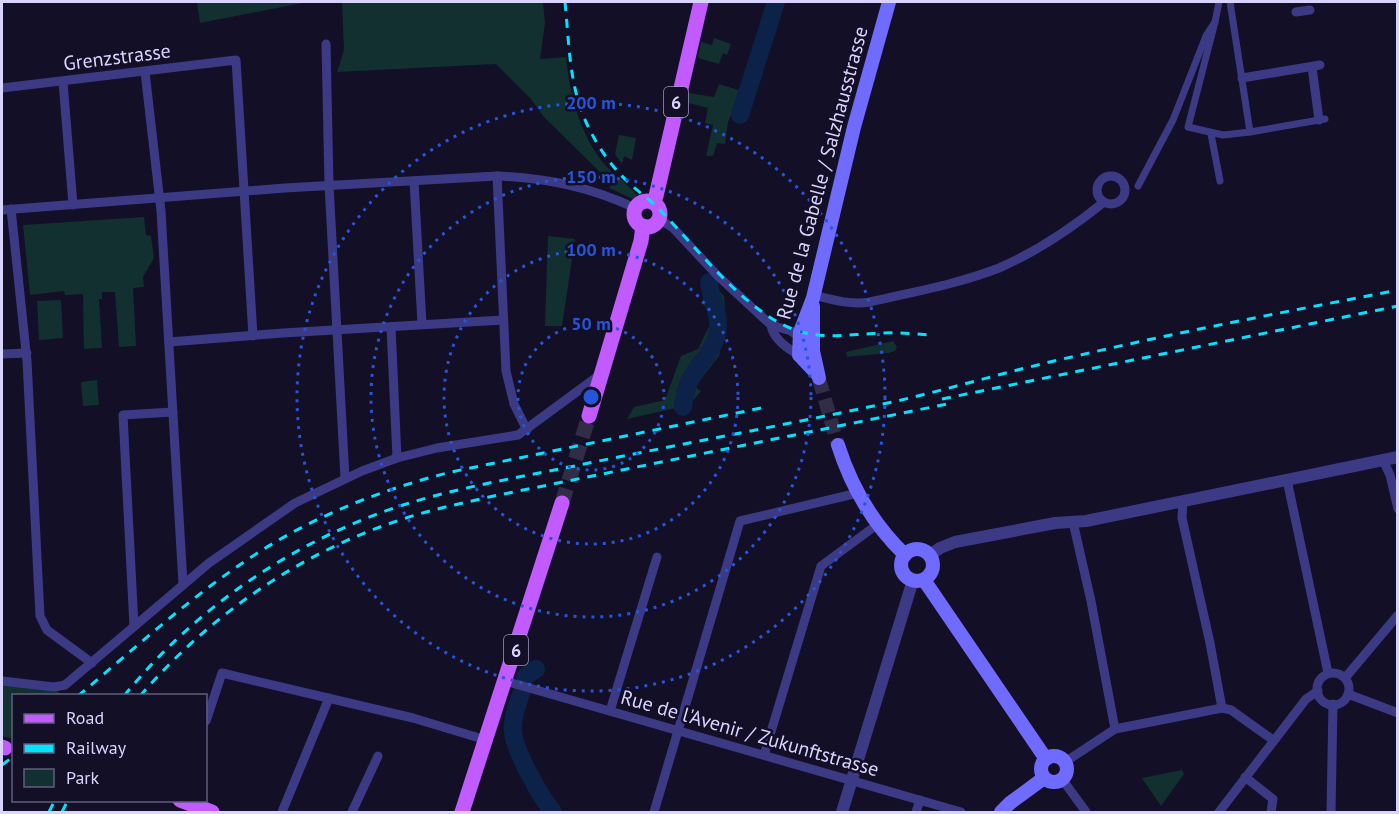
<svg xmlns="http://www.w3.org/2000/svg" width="1399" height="814" font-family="'PT Sans',sans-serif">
<rect width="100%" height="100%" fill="#130f26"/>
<g fill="#12302f">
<polygon points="197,2 308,2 200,23"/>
<path d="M342 2H543L545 23 540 59 566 57C570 96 581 139 608 168 617 178 631 186 638 197L633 199 609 188 612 184 543 116 531 99 496 64 337 72 344 50Z"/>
<polygon points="714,38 731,44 727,55 723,53 719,64 698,58 701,42 712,45"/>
<polygon points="719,84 742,91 728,122 725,144 717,143 713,156 706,156 713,125 705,123 708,108 689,103 687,110 684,109 689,93 714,97"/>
<polygon points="619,135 636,138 632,160 624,156 622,164 615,154"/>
<polygon points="144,217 146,235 151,236 154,258 143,277 144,287 133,288 136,346 119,347 115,292 102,292 102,299 99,299 102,348 84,349 83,294 65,295 64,291 30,295 23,225"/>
<polygon points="548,236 575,239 562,326 545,326"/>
<polygon points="704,275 724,296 726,326 719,356 695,387 701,391 691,403 678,401 676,408 627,419 634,407 665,400 681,356 698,349 712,320 703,303"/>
<polygon points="61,300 63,338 39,340 37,301"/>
<polygon points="893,341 897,347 895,351 889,353 847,357 846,352"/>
<polygon points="97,380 99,405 83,406 81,382"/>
<polygon points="2,684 57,691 62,695 14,696 13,739 2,736"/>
<polygon points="1182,770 1184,774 1161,806 1142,778"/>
</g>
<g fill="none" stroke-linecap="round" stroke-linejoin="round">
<g stroke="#0c2248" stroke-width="18">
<polyline points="740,115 776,2"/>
<path d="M683 407C684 395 686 386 692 376 702 360 717 347 718 327 719 311 710 297 709 282"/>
<polyline points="525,677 536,669"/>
<path d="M521 694C517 706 512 718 513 732 515 752 540 796 553 812"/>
</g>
<polyline stroke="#312d47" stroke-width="14" stroke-dasharray="14 7" stroke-linecap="butt" points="819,379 838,445"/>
<polyline stroke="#312d47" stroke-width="15" stroke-dasharray="15 8" stroke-linecap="butt" points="562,503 589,416"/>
<g stroke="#3d3a85" stroke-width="7">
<polyline points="1215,22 1188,127 1223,135 1250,132 1230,2"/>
<polyline points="1250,132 1325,119"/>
<polyline points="1211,134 1220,181"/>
<polyline points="1138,186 1173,120 1206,36 1215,22 1219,2"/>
</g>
<g stroke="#3d3a85" stroke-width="9">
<polyline points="1296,12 1310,10"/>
<polyline points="326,44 329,185 345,478"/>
<polyline points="1312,67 1319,120"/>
<polyline points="145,72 161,211 183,584"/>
<polyline points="1242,78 1320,65"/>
<polyline points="63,82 73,205"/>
<polyline points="2,88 236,60 253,336"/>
<polyline points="497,176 506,371 514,404 527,430"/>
<circle cx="1111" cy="190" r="14"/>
<polyline points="414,181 422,324"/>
<polyline points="11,209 27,361 40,616 47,630 92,663"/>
<path d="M2 210 285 188 497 176C547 178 590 187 635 208"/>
<polyline points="659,219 673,228 718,276 771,325 791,331 802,339"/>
<path d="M813 295C833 300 850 305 870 302 913 292 958 284 999 268 1036 252 1072 228 1104 202"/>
<path d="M771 325C773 339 788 349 799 355"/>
<polyline points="391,327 397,458"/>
<polyline points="169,342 283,333 503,320"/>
<polyline points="2,354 27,353"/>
<polyline points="1383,460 1390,475 1398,509"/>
<polyline points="1287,480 1328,673"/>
<polyline points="1183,502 1182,518 1210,643 1222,708"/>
<polyline points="1073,522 1091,601 1115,729"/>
<polyline points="134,626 123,415 173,412"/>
<circle cx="1333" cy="689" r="16"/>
<polyline points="1345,678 1398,615"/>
<polyline points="2,681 54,687 65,685 209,563 295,503 362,471 397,458 437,448 518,435 601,374"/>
<polyline points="505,681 961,812"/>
<polyline points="1348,694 1398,713"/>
<polyline points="610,711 657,557"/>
<polyline points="206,721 222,673 413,718 486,740"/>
<polyline points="764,755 821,566 878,524"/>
<polyline points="1065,762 1115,729 1222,708 1231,710 1273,740"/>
<polyline points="1245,777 1273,799 1271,812"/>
<polyline points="1062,779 1086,812"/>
<polyline points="282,812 329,698"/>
<polyline points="352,812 378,756"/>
<polyline points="654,812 740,521 858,493"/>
<polyline points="916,812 920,800"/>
<polyline points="1219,812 1306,699 1318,691"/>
<polyline points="1331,812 1333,704"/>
</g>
<g stroke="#3d3a85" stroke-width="12">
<polyline points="930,555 940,548 955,542 1055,523 1086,521 1398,457"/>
<polyline points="842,812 913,580"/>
</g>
<g stroke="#6f6bff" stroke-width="14">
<polyline points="813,306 813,351 819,378"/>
<polyline points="817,374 799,355 800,332 813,298 854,127 889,2"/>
<path d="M838 445C851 486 874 525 905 555"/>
<circle cx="917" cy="565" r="16"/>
<polyline points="924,580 1046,759"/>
<circle cx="1054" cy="769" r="13"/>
<polyline points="1001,812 1010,803 1044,778"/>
</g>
<g stroke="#c25bff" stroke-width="15">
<circle cx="647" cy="214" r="13"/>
<polyline points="653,202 656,196 701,2"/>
<polyline points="589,416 641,241 643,226"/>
<polyline points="2,747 5,748"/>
<polyline points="180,800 212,812"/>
<polyline points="462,812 562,503"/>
</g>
<g stroke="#00e5ff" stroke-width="3" stroke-dasharray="9 8" stroke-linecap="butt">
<path d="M565 2C569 41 569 85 586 122 596 144 610 165 627 181 638 192 651 200 661 211 698 249 749 317 801 332 827 339 855 334 882 333 899 332 916 334 932 335"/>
<polyline points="942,399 1398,306"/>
<path d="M78 696C134 649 189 598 250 558 311 517 380 490 451 472L766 407"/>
<path d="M124 696C196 607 295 540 403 505 463 486 527 476 589 463 692 442 795 423 897 401 957 387 1016 369 1076 356 1183 331 1290 311 1398 290"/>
<path d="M140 696C209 616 299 553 400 520 429 510 459 504 489 497L952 403"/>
<polyline points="2,765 14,756"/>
<polyline points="49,812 55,800"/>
<polyline points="62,812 68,800"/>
</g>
</g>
<g fill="none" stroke="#2655da" stroke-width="3" stroke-dasharray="3 6">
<circle cx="591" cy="397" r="73"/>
<circle cx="591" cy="397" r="147"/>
<circle cx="591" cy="397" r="220"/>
<circle cx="591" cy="397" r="294"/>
</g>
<g text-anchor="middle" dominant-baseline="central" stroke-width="5" stroke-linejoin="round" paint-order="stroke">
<g fill="#130f26" stroke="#9e99be" stroke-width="1.5">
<rect x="664" y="87" width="24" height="30" rx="4.5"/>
<rect x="504" y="635" width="24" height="30" rx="4.5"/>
</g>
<g font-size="18" font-weight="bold" fill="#d9d4ff">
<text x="676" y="102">6</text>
<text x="516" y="650">6</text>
</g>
<g font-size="20" fill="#d9d4ff" stroke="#130f26">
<text transform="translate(117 57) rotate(-7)">Grenzstrasse</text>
<text transform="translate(822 173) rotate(-75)">Rue de la Gabelle / Salzhausstrasse</text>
<text transform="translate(750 733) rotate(16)">Rue de l'Avenir / Zukunftstrasse</text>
</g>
</g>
<circle cx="591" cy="397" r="9" fill="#2655da" stroke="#130f26" stroke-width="3"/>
<g font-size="18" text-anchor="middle" font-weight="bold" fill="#2655da" stroke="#130f26" stroke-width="5" stroke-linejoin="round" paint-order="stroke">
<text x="591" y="109">200 m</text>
<text x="591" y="183">150 m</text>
<text x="591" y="256">100 m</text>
<text x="591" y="330">50 m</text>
</g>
<rect width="1399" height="814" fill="none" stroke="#d9d4ff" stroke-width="6"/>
<rect x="12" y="694" width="195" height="108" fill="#130f26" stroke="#625e7d" stroke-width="1.5"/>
<rect x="24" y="714" width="30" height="9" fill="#c25bff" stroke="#625e7d" stroke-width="1.5"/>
<text x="66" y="724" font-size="18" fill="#d9d4ff">Road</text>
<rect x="24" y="744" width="30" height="9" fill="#00e5ff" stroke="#625e7d" stroke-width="1.5"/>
<text x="66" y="754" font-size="18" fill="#d9d4ff">Railway</text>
<rect x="24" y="769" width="30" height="18" fill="#12302f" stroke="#625e7d" stroke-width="1.5"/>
<text x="66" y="784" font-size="18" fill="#d9d4ff">Park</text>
</svg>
